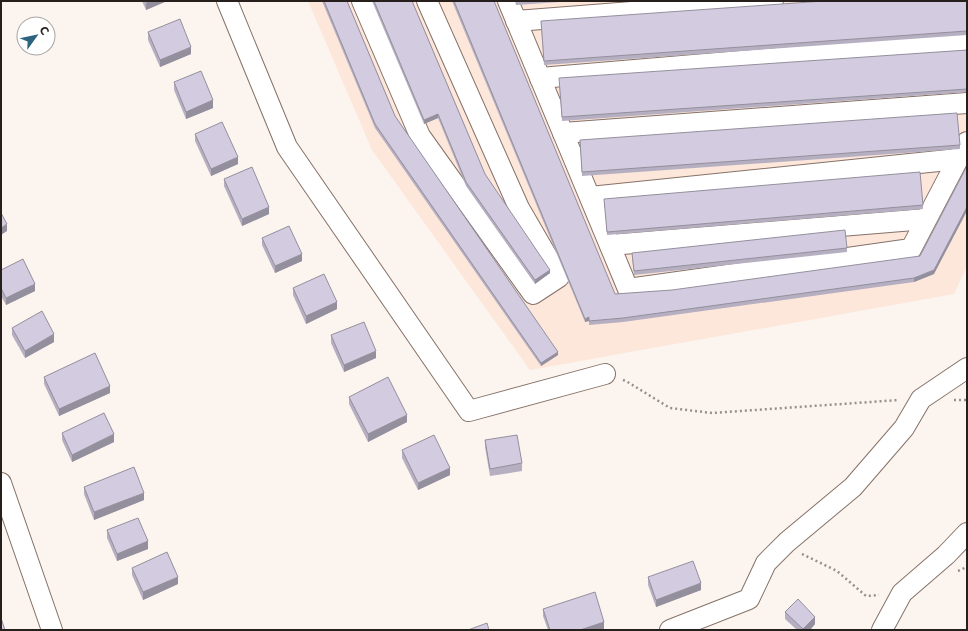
<svg xmlns="http://www.w3.org/2000/svg" width="968" height="631" font-family="Commissioner,sans-serif">
<rect width="100%" height="100%" fill="#fcf4ef"/>
<polygon fill="#fde6da" points="308,1 967,1 967,266 954,294 530,370 372,150"/>
<g fill="none" stroke-linecap="round" stroke-linejoin="round">
<g stroke="#857268" stroke-width="22">
<g id="minor">
<polyline points="227,1 287,147 469,411 605,374"/>
<polyline points="362,1 420,136 533,294 559,277 519,208 427,1"/>
<polyline points="508,1 628,289 911,249 967,142"/>
<polyline points="516,21 773,1"/>
<polyline points="540,78 967,42"/>
<polyline points="563,133 967,103"/>
<polyline points="590,197 958,159"/>
<polyline points="610,245 926,219"/>
<polyline points="1,483 52,630"/>
<polyline points="670,630 749,599 766,563 787,542 853,487 904,428 921,399 967,368"/>
<polyline points="882,630 902,593 946,555 967,533"/>
</g>
</g>
<g stroke="#978f8b" stroke-width="2.5" stroke-dasharray="2 3" stroke-linecap="butt">
<polyline points="623,380 626,381 670,408 712,413 899,400"/>
<polyline points="954,400 967,400"/>
<polyline points="802,554 837,571 866,596 879,595"/>
<polyline points="958,571 967,567"/>
</g>
<use href="#minor" stroke="#fff" stroke-width="20"/>
</g>
<g fill="#b5afc1">
<polygon points="142,1 167,1 146,10"/>
<polygon points="322,1 347,1 395,116 558,355 541,366 375,128"/>
<polygon points="372,1 412,1 485,174 550,273 535,284 466,186 438,118 424,124"/>
<polygon points="452,1 494,1 615,294 934,274 914,282 623,322 589,325 589,321 585,322"/>
<polygon points="515,1 574,1 516,5"/>
<polygon points="967,1 967,35 544,65 541,25"/>
<polygon points="148,32 191,54 160,67 148,40"/>
<polygon points="967,50 967,92 562,121 559,82"/>
<polygon points="174,82 213,108 186,119 174,90"/>
<polygon points="195,134 238,164 211,176 195,141"/>
<polygon points="580,144 960,145 960,149 582,176"/>
<polygon points="224,179 269,214 242,226 224,186"/>
<polygon points="604,199 923,205 923,209 607,235"/>
<polygon points="262,238 302,261 275,273 262,245"/>
<polygon points="847,248 847,252 634,275 632,257 632,253"/>
<polygon points="1,270 35,291 6,305 1,296"/>
<polygon points="293,288 337,309 306,324 293,295"/>
<polygon points="12,328 54,342 25,358 12,335"/>
<polygon points="331,335 376,358 344,372 331,343"/>
<polygon points="44,377 110,393 59,416 44,384"/>
<polygon points="349,397 407,422 368,442 349,404"/>
<polygon points="62,433 114,442 72,462 62,440"/>
<polygon points="485,440 522,463 522,471 490,476 485,447"/>
<polygon points="402,450 450,475 418,490 402,458"/>
<polygon points="84,487 144,500 94,520 84,494"/>
<polygon points="107,530 148,549 117,561 107,538"/>
<polygon points="132,568 178,584 143,600 132,575"/>
<polygon points="648,577 701,590 656,607 648,585"/>
<polygon points="543,609 604,629 603,630 548,630 543,616"/>
<polygon points="785,612 815,624 810,630 797,630 785,619"/>
</g>
<g fill="#948f9d">
<polygon points="150,1 167,1 146,10 146,3"/>
<polygon points="191,47 191,54 160,67 160,60"/>
<polygon points="213,100 213,108 186,119 186,112"/>
<polygon points="438,114 438,118 424,124 424,120"/>
<polygon points="238,157 238,164 211,176 211,169"/>
<polygon points="269,207 269,214 242,226 242,219"/>
<polygon points="967,207 967,211 934,274 914,282 914,278"/>
<polygon points="7,224 7,231 1,235 1,228"/>
<polygon points="302,254 302,261 275,273 275,266"/>
<polygon points="550,270 550,273 535,284 535,280"/>
<polygon points="35,284 35,291 6,305 6,298"/>
<polygon points="337,302 337,309 306,324 306,316"/>
<polygon points="589,317 589,321 585,322 585,319"/>
<polygon points="54,334 54,342 25,358 25,351"/>
<polygon points="376,351 376,358 344,372 344,365"/>
<polygon points="558,352 558,355 541,366 541,363"/>
<polygon points="110,386 110,393 59,416 59,409"/>
<polygon points="407,415 407,422 368,442 368,434"/>
<polygon points="114,434 114,442 72,462 72,455"/>
<polygon points="450,468 450,475 418,490 418,483"/>
<polygon points="144,493 144,500 94,520 94,512"/>
<polygon points="148,541 148,549 117,561 117,554"/>
<polygon points="178,577 178,584 143,600 143,592"/>
<polygon points="701,583 701,590 656,607 656,600"/>
<polygon points="815,617 815,624 810,630 803,630 803,629"/>
<polygon points="604,622 604,629 603,630 580,630"/>
</g>
<g fill="#d3cce0" stroke="#948f9d">
<polygon points="324,1 347,1 395,116 558,352 541,363 375,124"/>
<polygon points="374,1 412,1 485,174 550,270 535,280 466,182 438,114 424,120"/>
<polygon points="454,1 494,1 615,294 672,290 920,256 967,166 967,207 934,270 914,278 623,318 589,321 589,317 585,319"/>
<polygon points="824,1 967,1 967,31 544,61 541,21"/>
<polygon points="180,19 191,47 160,60 148,32"/>
<polygon points="967,50 967,89 562,117 559,78"/>
<polygon points="201,71 213,100 186,112 174,82"/>
<polygon points="957,113 960,145 582,172 580,140"/>
<polygon points="222,122 238,157 211,169 195,134"/>
<polygon points="252,167 269,207 242,219 224,179"/>
<polygon points="920,172 923,205 607,232 604,199"/>
<polygon points="1,213 7,224 1,228"/>
<polygon points="289,226 302,254 275,266 262,238"/>
<polygon points="845,230 847,248 634,271 632,253"/>
<polygon points="23,259 35,284 6,298 1,288 1,270"/>
<polygon points="324,274 337,302 306,316 293,288"/>
<polygon points="42,311 54,334 25,351 12,328"/>
<polygon points="364,322 376,351 344,365 331,335"/>
<polygon points="95,353 110,386 59,409 44,377"/>
<polygon points="388,377 407,415 368,434 349,397"/>
<polygon points="104,413 114,434 72,455 62,433"/>
<polygon points="434,435 450,468 418,483 402,450"/>
<polygon points="517,435 522,463 490,469 485,440"/>
<polygon points="134,467 144,493 94,512 84,487"/>
<polygon points="138,518 148,541 117,554 107,530"/>
<polygon points="167,552 178,577 143,592 132,568"/>
<polygon points="693,561 701,583 656,600 648,577"/>
<polygon points="595,592 604,622 580,630 550,630 543,609"/>
<polygon points="798,599 815,617 803,629 785,612"/>
<polygon points="1,618 5,630 1,630"/>
<polygon points="487,623 489,630 468,630"/>
</g>
<rect width="968" height="631" fill="none" stroke="#261f1b" stroke-width="4"/>
<g transform="translate(36 36) rotate(57)"><circle r="19" fill="#ffffff" stroke="#a8a5a4"/>
<path d="M0-3L7 15L0 10L-7 15Z" fill="#2d637f"/>
<text y="-6" font-size="11" font-weight="bold" text-anchor="middle" fill="#261f1b">С</text>
</g>
</svg>
